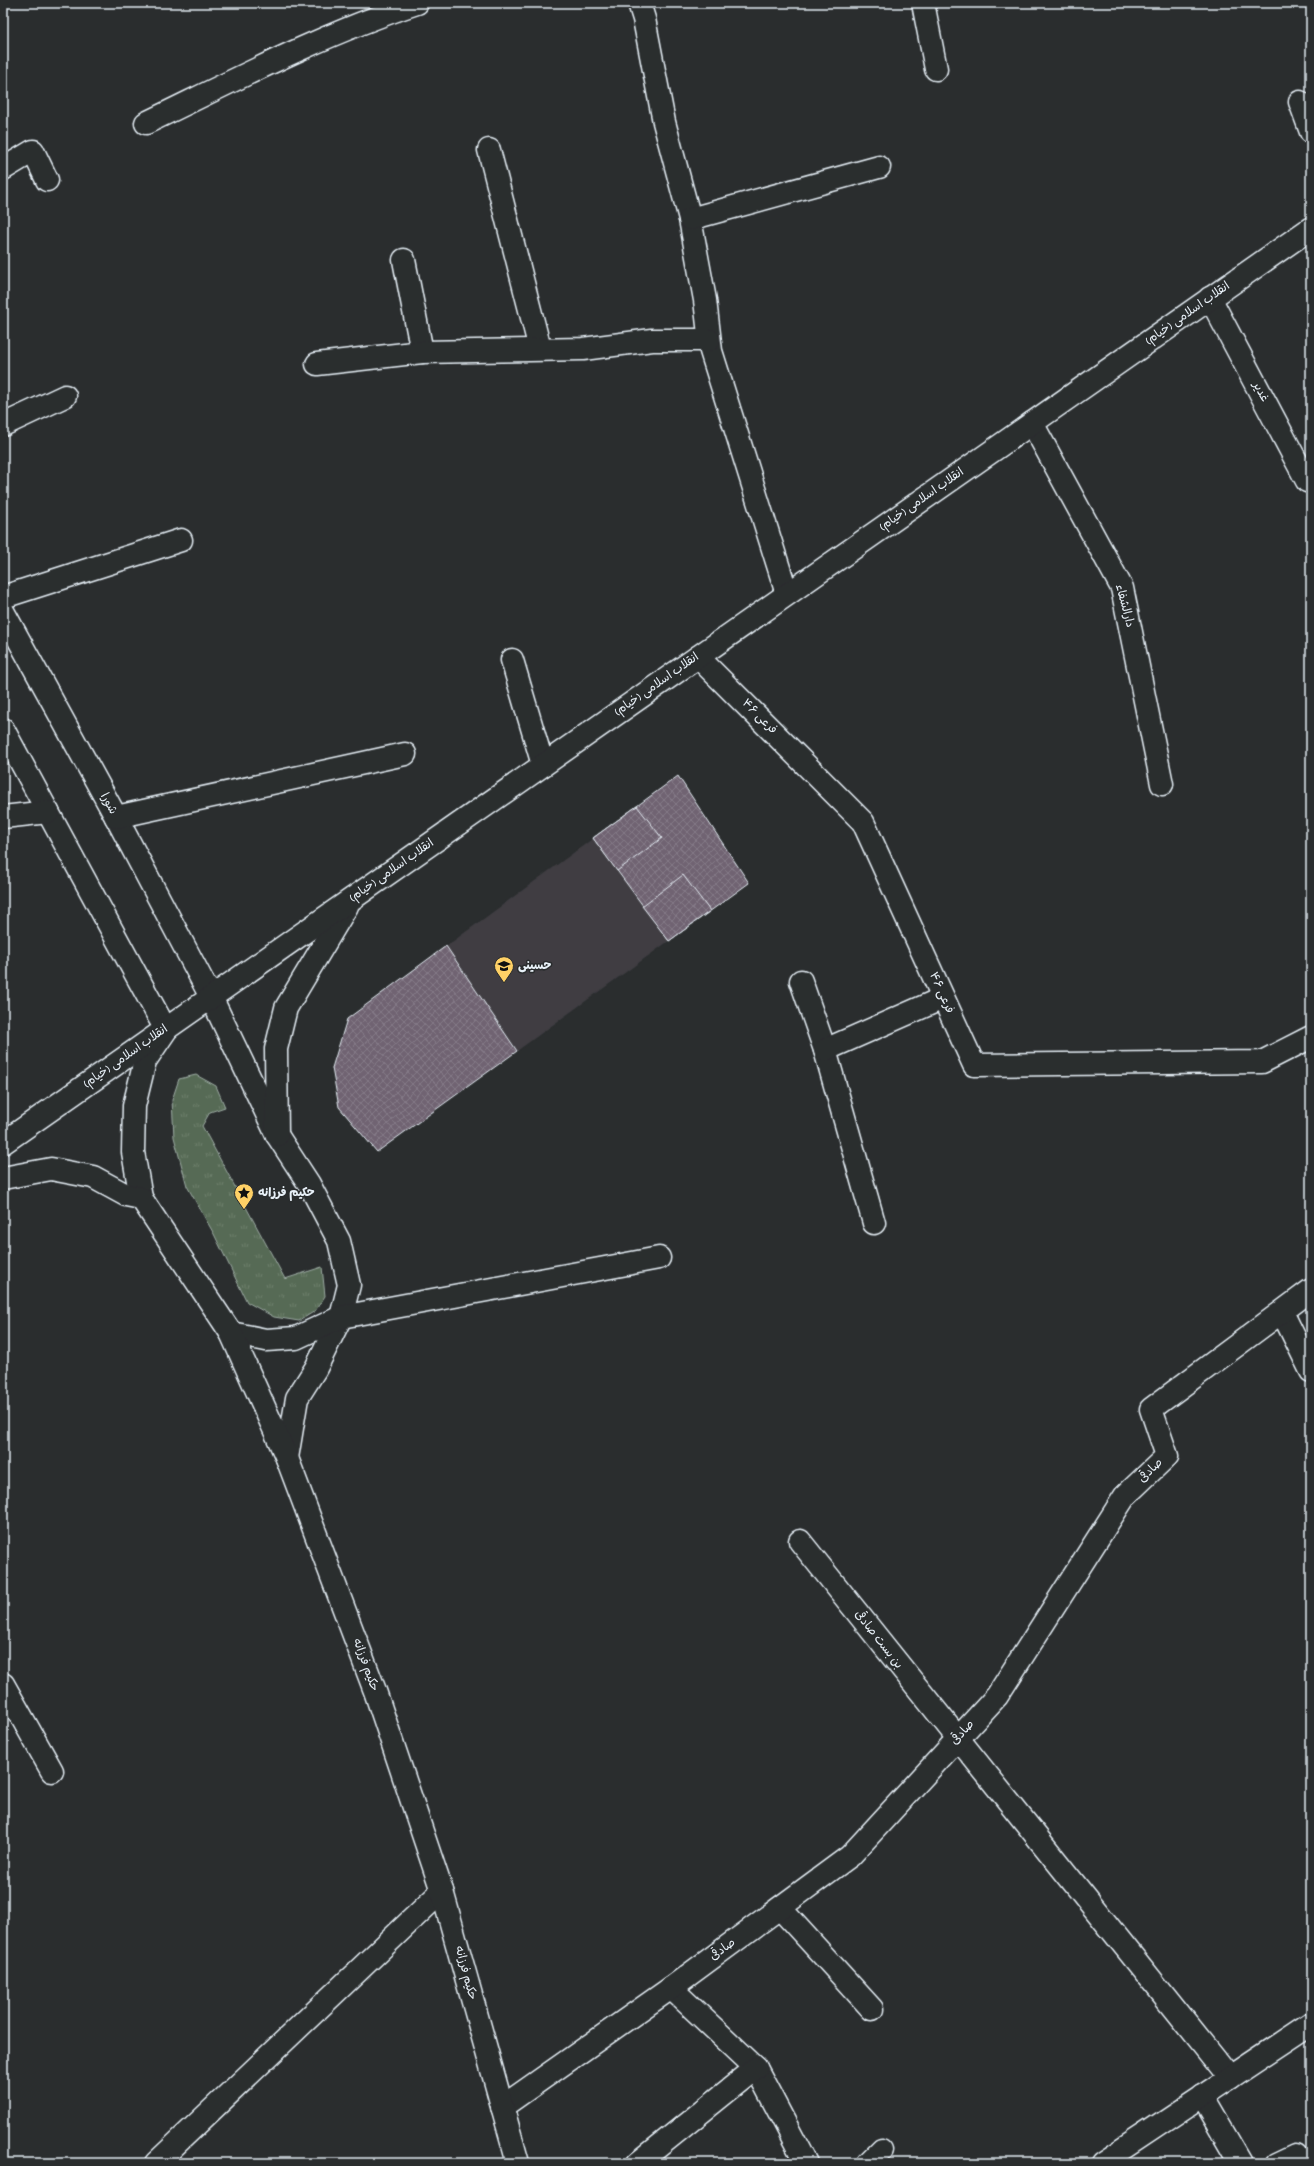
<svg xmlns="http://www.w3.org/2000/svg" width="1314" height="2166" font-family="Dekko,'Playpen Sans Arabic',sans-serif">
<defs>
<pattern id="grass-tufts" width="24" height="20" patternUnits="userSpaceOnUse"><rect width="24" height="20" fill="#566a54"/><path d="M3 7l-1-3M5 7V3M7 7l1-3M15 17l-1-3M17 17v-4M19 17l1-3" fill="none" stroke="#6e806d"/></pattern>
<pattern id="building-cross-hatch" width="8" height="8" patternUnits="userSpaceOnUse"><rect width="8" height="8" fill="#706372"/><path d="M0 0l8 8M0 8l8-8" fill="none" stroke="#847a87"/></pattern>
</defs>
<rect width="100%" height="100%" fill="#2a2d2e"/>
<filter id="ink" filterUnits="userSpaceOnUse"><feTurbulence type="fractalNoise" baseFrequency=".025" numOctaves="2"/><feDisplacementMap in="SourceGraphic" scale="8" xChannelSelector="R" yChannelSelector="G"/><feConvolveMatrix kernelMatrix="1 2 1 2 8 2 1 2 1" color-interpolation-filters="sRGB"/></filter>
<g filter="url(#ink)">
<polygon fill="#3f3d42" points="678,776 749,883 377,1152 339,1107 332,1068 347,1019"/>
<polygon fill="url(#grass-tufts)" stroke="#9faea6" points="196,1075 216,1086 225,1107 210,1112 202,1126 285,1279 322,1267 325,1296 315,1311 299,1321 274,1317 247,1302 214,1234 187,1186 174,1137 172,1100 179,1079"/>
<g fill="url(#building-cross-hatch)" stroke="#e8f1f8">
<polygon points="678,776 749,883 669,941 593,838"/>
<polygon points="637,806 662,838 617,871 593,838"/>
<polygon points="683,875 710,911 669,941 642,906"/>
<polygon points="446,946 517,1051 377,1152 339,1107 332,1068 347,1019"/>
</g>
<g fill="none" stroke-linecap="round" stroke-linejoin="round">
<g stroke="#e8f1f8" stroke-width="25">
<g id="minor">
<polyline points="639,3 644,19 664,122 690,219 705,300 711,351 787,594"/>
<polyline points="923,3 936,69"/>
<polyline points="1300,102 1311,132"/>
<path d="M146 123C235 80 323 34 417 3"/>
<polyline points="489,150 540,349"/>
<polyline points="3,169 33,151 47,180"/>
<polyline points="690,219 879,167"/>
<polyline points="404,260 422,352"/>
<polyline points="1210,298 1307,481 1311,479"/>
<polyline points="317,364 422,352 583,349 652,340 709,340"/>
<polyline points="1032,423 1122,588 1162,784"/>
<polyline points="3,425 65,396"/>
<polyline points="3,597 181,540"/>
<polyline points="3,611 116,817 211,997 277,1135 309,1184 339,1241 349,1285 341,1317 316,1368 297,1398 287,1458"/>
<polyline points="698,657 863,822 974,1065 1262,1062 1311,1037"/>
<polyline points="512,660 543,765"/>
<polyline points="3,729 166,1030 145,1061 134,1106 133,1152 141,1198"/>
<polyline points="3,817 48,812"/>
<polyline points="116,817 405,754"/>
<polyline points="801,981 825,1050 874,1223"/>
<polyline points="825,1050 943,998"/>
<polyline points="1282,1312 1311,1371"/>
<polyline points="231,1333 266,1340 296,1338 341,1317 659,1258"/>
<polyline points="800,1541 1230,2078"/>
<polyline points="3,1684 52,1771"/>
<polyline points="780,1908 872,2009"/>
<polyline points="671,1988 756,2068 806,2163"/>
<polyline points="1202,2096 1241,2163"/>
<polyline points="502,2107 671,1988 850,1856 997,1696 1125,1496 1167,1456 1151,1409 1311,1290"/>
<polyline points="156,2163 442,1891"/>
<polyline points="638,2163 756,2068"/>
<polyline points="868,2163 881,2150"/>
<polyline points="1102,2163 1311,2024"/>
<polyline points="1277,2163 1296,2154"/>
</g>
</g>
<g stroke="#e8f1f8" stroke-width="25">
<g id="major">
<polyline points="277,1135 276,1049 286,1008 347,906"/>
<polyline points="3,1143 1311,228"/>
<polyline points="3,1178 51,1169 93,1177 126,1195 141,1198 231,1333 287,1458 375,1691 442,1891 518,2163"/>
</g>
</g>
<use href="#minor" stroke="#2a2d2e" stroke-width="22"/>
<use href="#major" stroke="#2a2d2e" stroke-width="22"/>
</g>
</g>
<defs>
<g id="school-pin" transform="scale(1)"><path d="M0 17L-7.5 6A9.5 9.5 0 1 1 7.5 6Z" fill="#ffd166" stroke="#2a2d2e"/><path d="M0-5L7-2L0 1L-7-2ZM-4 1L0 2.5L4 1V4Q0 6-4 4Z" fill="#111"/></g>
<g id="sight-pin" transform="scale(1)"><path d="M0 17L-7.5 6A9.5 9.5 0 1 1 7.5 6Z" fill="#ffd166" stroke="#2a2d2e"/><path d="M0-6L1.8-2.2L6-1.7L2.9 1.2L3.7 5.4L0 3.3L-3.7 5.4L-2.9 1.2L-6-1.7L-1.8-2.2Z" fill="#111"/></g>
</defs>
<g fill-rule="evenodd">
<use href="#school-pin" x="504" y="966"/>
<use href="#sight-pin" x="244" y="1193"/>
</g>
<g text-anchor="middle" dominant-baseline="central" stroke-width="3" stroke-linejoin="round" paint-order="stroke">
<g font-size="12" fill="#e8f1f8" stroke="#2a2d2e">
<text transform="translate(1188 314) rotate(-35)">انقلاب اسلامی (خیام)</text>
<text transform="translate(1260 392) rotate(62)">غدیر</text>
<text transform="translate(922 500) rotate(-35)">انقلاب اسلامی (خیام)</text>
<text transform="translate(1124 606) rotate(75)">دارالشفاء</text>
<text transform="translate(657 685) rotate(-35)">انقلاب اسلامی (خیام)</text>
<text transform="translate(759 717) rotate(45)">فرعی ۴۶</text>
<text transform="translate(108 804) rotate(61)">شورا</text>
<text transform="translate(392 871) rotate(-35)">انقلاب اسلامی (خیام)</text>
<text transform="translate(941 993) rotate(66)">فرعی ۴۶</text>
<text transform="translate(126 1057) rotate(-35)">انقلاب اسلامی (خیام)</text>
<text transform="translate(1151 1471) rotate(-45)">صادقی</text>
<text transform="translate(878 1640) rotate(52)">بن بست صادقی</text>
<text transform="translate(365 1665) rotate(70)">حکیم فرزانه</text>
<text transform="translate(963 1733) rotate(-48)">صادقی</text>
<text transform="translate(723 1950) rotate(-36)">صادقی</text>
<text transform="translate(465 1973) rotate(75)">حکیم فرزانه</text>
</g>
<g font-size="12" font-weight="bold" fill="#e8f1f8" stroke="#2a2d2e" text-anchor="start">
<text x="518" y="966">حسینی</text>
<text x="258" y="1193">حکیم فرزانه</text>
</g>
</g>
<rect width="1314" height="2166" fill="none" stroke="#2a2d2e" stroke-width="16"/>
<rect x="8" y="8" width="1298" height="2150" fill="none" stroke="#e8f1f8" stroke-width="1.5" filter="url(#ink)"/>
</svg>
